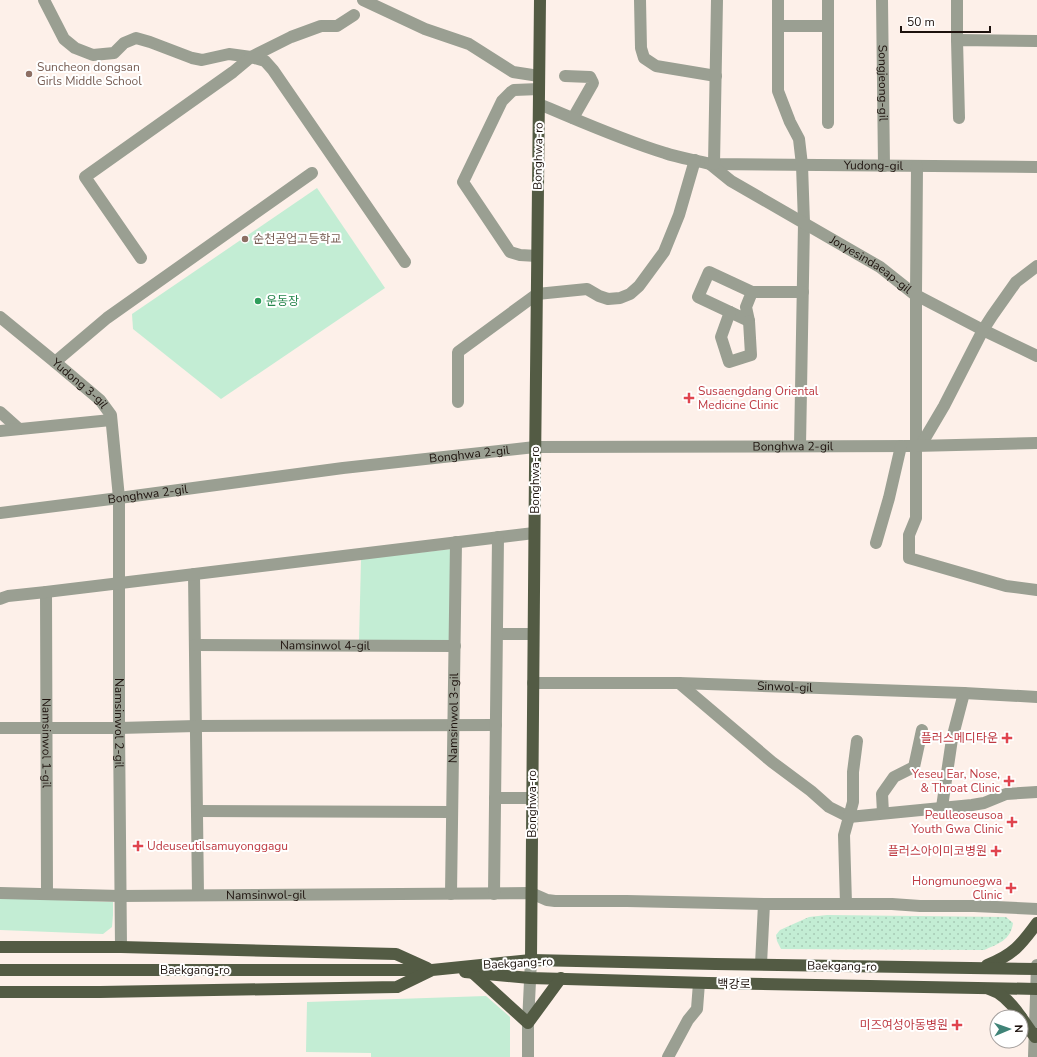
<svg xmlns="http://www.w3.org/2000/svg" width="1037" height="1057" font-family="'Nunito Sans','Noto Sans KR',sans-serif">
<defs>
<pattern id="grass-dots" width="8" height="8" patternUnits="userSpaceOnUse"><rect width="8" height="8" fill="#c3edd4"/><path d="M2 2h.1M6 6h.1" fill="none" stroke="#a7cab5" stroke-width="1.8" stroke-linecap="round"/></pattern>
</defs>
<rect width="100%" height="100%" fill="#fdf0e9"/>
<path fill="url(#grass-dots)" d="M827 915 1006 917 1013 923C1011 940 998 944 984 950L781 949 777 941 776 935 780 930 809 917Z"/>
<g fill="#c3edd4">
<polygon points="317,188 385,288 221,399 133,329 132,314"/>
<polygon points="452,549 451,642 359,642 361,559"/>
<polygon points="0,898 113,902 113,915 112,927 103,934 0,930"/>
<polygon points="486,996 510,1017 510,1057 371,1057 371,1053 306,1052 307,1002"/>
</g>
<g fill="none" stroke-linecap="round" stroke-linejoin="round">
<g stroke="#9a9f92" stroke-width="12">
<polyline points="44,0 64,39 75,48 93,55 114,53 124,43 136,38 150,42 192,58 202,60 229,54 251,57 265,61 273,70 405,262"/>
<polyline points="363,0 425,29 469,44 513,72 539,76"/>
<polyline points="640,0 641,48 644,58 656,66 716,76"/>
<polyline points="778,0 778,91 790,122 799,139 802,165 804,223 800,446"/>
<polyline points="828,0 828,123"/>
<path id="s1" d="M882 0 884 166"/>
<polyline points="778,26 828,26"/>
<polyline points="957,40 957,0"/>
<polyline points="565,76 590,77 593,83 573,118"/>
<path id="s2" d="M539 104C580 121 622 140 665 153 679 158 695 160 710 164L1037 167"/>
<polyline points="959,118 957,40 1037,41"/>
<path id="s3" d="M710 164 731 181 880 267 914 294 983 330 1037 356"/>
<polyline points="714,164 717,0"/>
<polyline points="917,166 916,294 916,518 909,535 909,558 1006,586 1037,590"/>
<polyline points="537,256 520,255 510,252 463,182 502,101 511,92 514,90 539,89"/>
<polyline points="141,258 85,177 233,72 251,57 291,37 321,26 337,26 354,15"/>
<polyline points="752,292 746,307 749,321 698,297 709,272 752,292 803,292"/>
<polyline points="730,312 721,337 729,362 751,355 749,321"/>
<path id="s4" d="M0 317 55 362 100 400 111 415 119 498V728L121 947"/>
<polyline points="55,362 107,318 312,173"/>
<polyline points="458,402 458,352 537,294 587,289 599,296 608,299 620,298 630,294 639,286 664,252 679,215 695,160"/>
<polyline points="0,412 19,429"/>
<polyline points="0,431 111,420"/>
<polyline points="921,445 944,406 983,330 992,316 1016,282 1037,266"/>
<path id="s5" d="M0 513 119 498 343 468 535 447 915 446 1037 443"/>
<polyline points="876,543 889,498 901,446"/>
<polyline points="194,574 198,895"/>
<path id="s6" d="M46 592 47 894"/>
<polyline points="0,599 8,596 46,592 534,533"/>
<polyline points="497,634 533,634"/>
<path id="s7" d="M195 645 455 646"/>
<path id="s8" d="M533 683H679L964 693 1037 697"/>
<polyline points="679,683 772,762 811,791 829,807 849,817 844,835 846,904"/>
<polyline points="0,728 119,728 196,726 496,725"/>
<polyline points="857,741 853,772 853,802 849,817 972,805 984,803 1006,794 1037,792"/>
<polyline points="495,798 532,798"/>
<polyline points="942,807 952,739 964,693"/>
<polyline points="197,811 452,812"/>
<polyline points="883,813 882,794 894,777 914,767 922,730"/>
<path id="s9" d="M0 893 120 896 531 893 547 900 555 901H627L764 904"/>
<path id="s10" d="M451 894 456 542"/>
<polyline points="494,894 498,537"/>
<polyline points="761,964 764,904 892,904 920,906 974,906 1037,909"/>
<polyline points="528,1057 528,1023 531,960"/>
<polyline points="668,1057 688,1020 697,1009 699,983"/>
<polyline points="1034,1057 1037,965"/>
</g>
<g stroke="#535b44" stroke-width="12">
<polyline points="0,947 121,947 396,954 427,968"/>
<polyline points="531,960 535,469 540,0"/>
<path d="M987 965C1013 955 1021 945 1037 923"/>
<polyline points="0,970 429,970"/>
<polyline points="465,972 530,978 708,983 1037,989"/>
<polyline points="473,973 528,1023 561,978"/>
<path d="M989 989C1003 993 1013 1005 1021 1017"/>
<polyline points="0,992 100,992 397,987 432,970 531,960 715,964 1037,969"/>
<polyline points="1021,1017 1035,1037 1037,1034"/>
</g>
</g>
<g fill="#8d6e63" stroke="#fff" stroke-width="1.5">
<circle cx="29" cy="74" r="4"/>
<circle cx="245" cy="239" r="4"/>
</g>
<circle fill="#2e9e5b" stroke="#fff" stroke-width="1.5" cx="258" cy="301" r="4"/>
<g fill="#e0444e" stroke="#fff" stroke-width="1.5">
<path d="M687 392h4v4h4v4h-4v4h-4v-4h-4v-4h4z"/>
<path d="M1005 732h4v4h4v4h-4v4h-4v-4h-4v-4h4z"/>
<path d="M1007 775h4v4h4v4h-4v4h-4v-4h-4v-4h4z"/>
<path d="M1010 816h4v4h4v4h-4v4h-4v-4h-4v-4h4z"/>
<path d="M136 840h4v4h4v4h-4v4h-4v-4h-4v-4h4z"/>
<path d="M994 845h4v4h4v4h-4v4h-4v-4h-4v-4h4z"/>
<path d="M1009 882h4v4h4v4h-4v4h-4v-4h-4v-4h4z"/>
<path d="M955 1019h4v4h4v4h-4v4h-4v-4h-4v-4h4z"/>
</g>
<g text-anchor="middle" dominant-baseline="central" stroke-width="4" stroke-linejoin="round" paint-order="stroke">
<g font-size="12" fill="#785e54" stroke="#fff" text-anchor="start">
<text x="37" y="67">Suncheon dongsan<tspan x="37" dy="14">Girls Middle School</tspan></text>
<text x="253" y="239">순천공업고등학교</text>
</g>
<g font-size="12" fill="#1d120d" stroke="#fff">
<text stroke="none"><textPath href="#s1" startOffset="83">Songjeong-gil</textPath></text>
<text transform="translate(538 156) rotate(-89)">Bonghwa-ro</text>
<text stroke="none"><textPath href="#s2" startOffset="345">Yudong-gil</textPath></text>
<text stroke="none"><textPath href="#s3" startOffset="190">Joryesindaeap-gil</textPath></text>
<text stroke="none"><textPath href="#s4" startOffset="104">Yudong 3-gil</textPath></text>
<text stroke="none"><textPath href="#s5" startOffset="797">Bonghwa 2-gil</textPath></text>
<text stroke="none"><textPath href="#s5" startOffset="473">Bonghwa 2-gil</textPath></text>
<text transform="translate(535 480) rotate(-90)">Bonghwa-ro</text>
<text stroke="none"><textPath href="#s5" startOffset="149">Bonghwa 2-gil</textPath></text>
<text stroke="none"><textPath href="#s7" startOffset="130">Namsinwol 4-gil</textPath></text>
<text stroke="none"><textPath href="#s8" startOffset="252">Sinwol-gil</textPath></text>
<text stroke="none"><textPath href="#s10" startOffset="176">Namsinwol 3-gil</textPath></text>
<text stroke="none"><textPath href="#s4" startOffset="457">Namsinwol 2-gil</textPath></text>
<text stroke="none"><textPath href="#s6" startOffset="151">Namsinwol 1-gil</textPath></text>
<text transform="translate(532 804) rotate(-90)">Bonghwa-ro</text>
<text stroke="none"><textPath href="#s9" startOffset="266">Namsinwol-gil</textPath></text>
<text transform="translate(518 963) rotate(-3)">Baekgang-ro</text>
<text transform="translate(842 966) rotate(1)">Baekgang-ro</text>
<text x="195" y="970">Baekgang-ro</text>
<text transform="translate(734 984) rotate(1)">백강로</text>
</g>
<g font-size="12" fill="#27864d" stroke="#fff" text-anchor="start">
<text x="266" y="301">운동장</text>
</g>
<g font-size="12" fill="#be3a42" stroke="#fff" text-anchor="end">
<text x="698" y="391" text-anchor="start">Susaengdang Oriental<tspan x="698" dy="14">Medicine Clinic</tspan></text>
<text x="998" y="738">플러스메디타운</text>
<text x="1000" y="774">Yeseu Ear, Nose,<tspan x="1000" dy="14">&amp; Throat Clinic</tspan></text>
<text x="1003" y="815">Peulleoseusoa<tspan x="1003" dy="14">Youth Gwa Clinic</tspan></text>
<text x="147" y="846" text-anchor="start">Udeuseutilsamuyonggagu</text>
<text x="987" y="851">플러스아이미코병원</text>
<text x="1002" y="881">Hongmunoegwa<tspan x="1002" dy="14">Clinic</tspan></text>
<text x="948" y="1025">미즈여성아동병원</text>
</g>
</g>
<g transform="translate(1009 1029) rotate(88)"><circle r="19" fill="#ffffff" stroke="#a5a09e"/>
<path d="M0-3L7 15L0 10L-7 15Z" fill="#3f8377"/>
<text y="-6" font-size="11" font-weight="bold" text-anchor="middle" fill="#1d120d">N</text>
</g>
<path d="M901 26v6h89v-6" fill="none" stroke="#1d120d" stroke-width="2"/>
<text x="907" y="26" font-size="12" fill="#1d120d" stroke="#ffffff" stroke-width="3" paint-order="stroke">50 m</text>
</svg>
